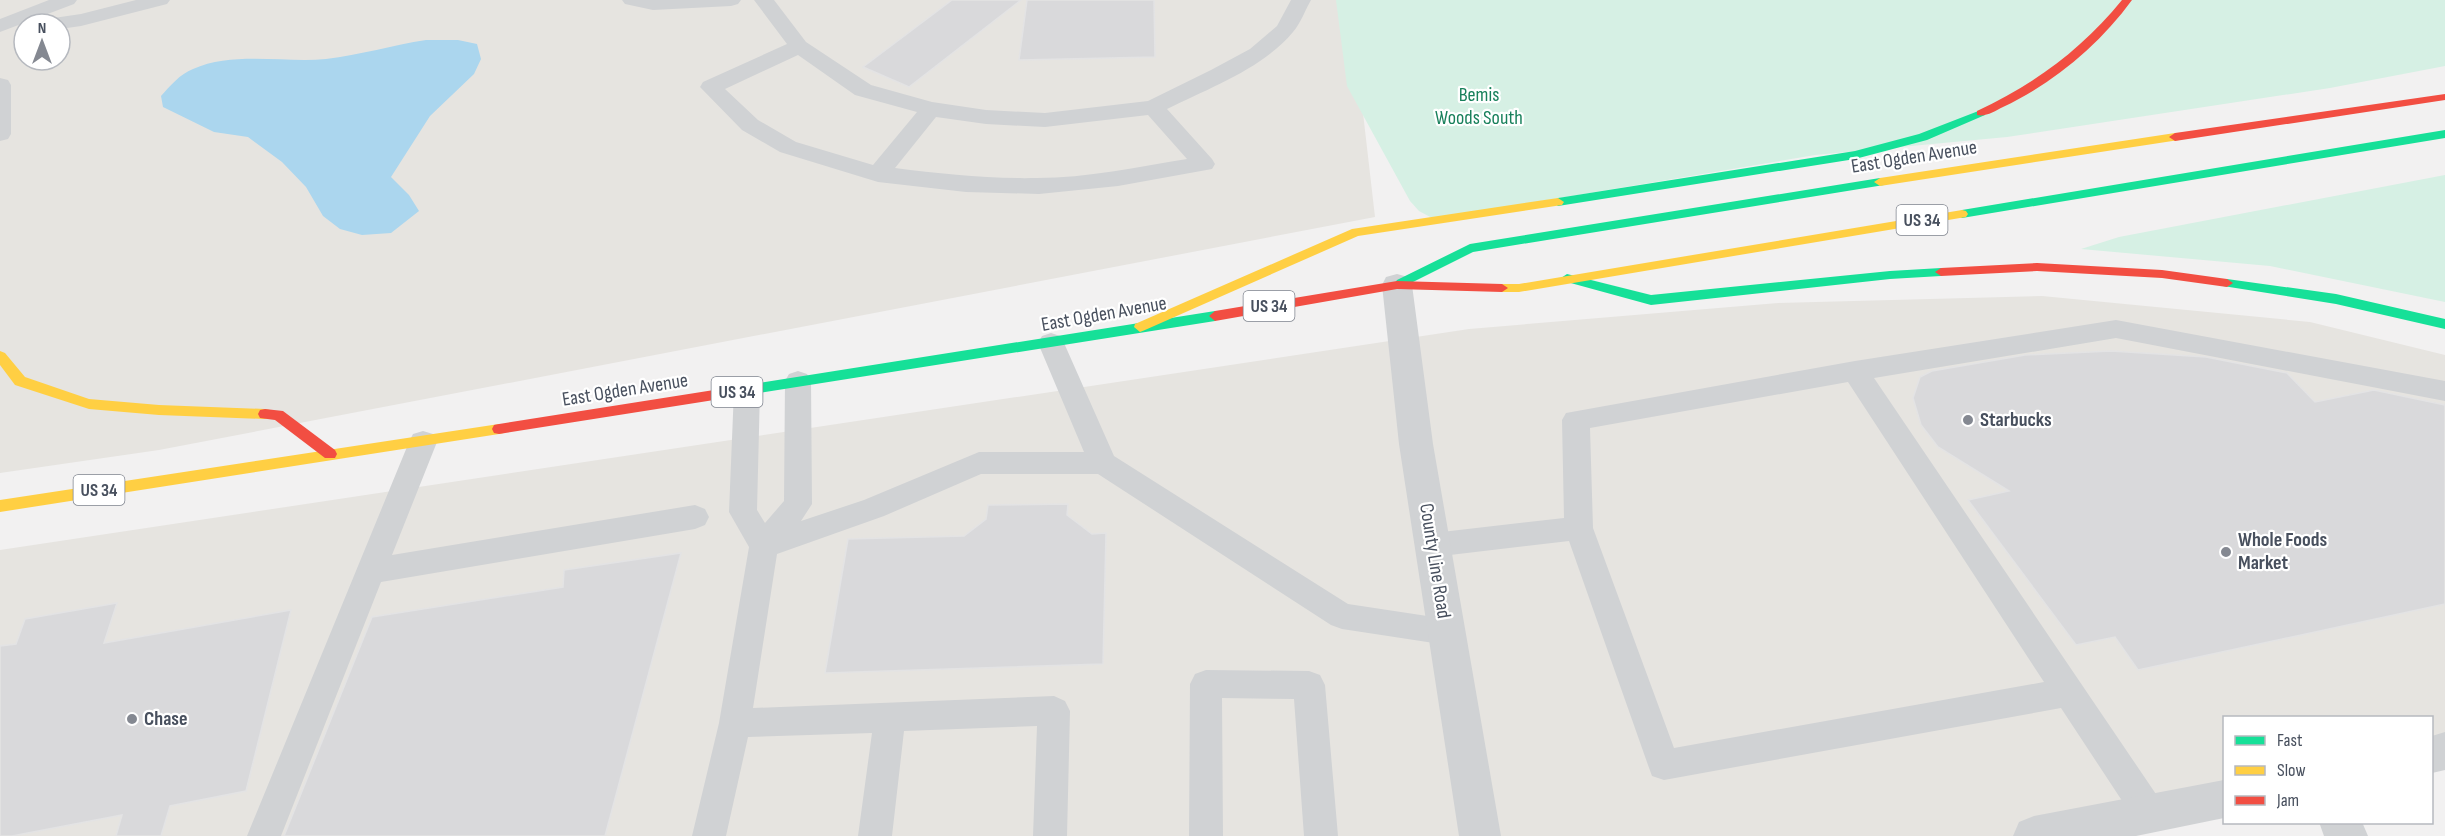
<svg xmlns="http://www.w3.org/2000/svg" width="2445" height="836" font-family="'Sofia Sans Condensed',sans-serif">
<rect width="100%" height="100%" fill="#f2f1f1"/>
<g fill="#e6e4e0" fill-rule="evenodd">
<path d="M0 0H1350L1375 217 159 450 0 473ZM24 24H60V60H24Z"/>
<polygon points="2042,296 2310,322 2445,355 2445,756 2432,758 2432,718 2224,718 2224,803 2069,836 0,836 0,550 1469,329 1778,303"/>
</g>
<g fill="#d6f0e4">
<polygon points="1336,0 2445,0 2445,66 2330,88 2007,137 1815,155 1434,219 1419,211 1410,201 1347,86"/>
<polygon points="2445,175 2445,302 2270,266 2081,249 2119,237"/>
</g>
<path fill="#abd6ee" d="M426 40H458L477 44 481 59 474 74 430 116 391 177 409 195 419 211 391 233 362 235 340 229 323 216 306 187 282 162 248 137 214 132 163 107 161 96C170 86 180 74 193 69 233 51 284 63 326 59 360 55 393 45 426 40Z"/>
<g fill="#d9d9db" stroke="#e3e3e4" stroke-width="1.5">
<polygon points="952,0 1021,0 909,87 863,67"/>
<polygon points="1027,0 1154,0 1155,57 1019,60"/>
<polygon points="2111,351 2206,357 2287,373 2315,402 2374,390 2445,405 2445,604 2138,670 2115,637 2076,645 1968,500 2009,491 1938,447 1921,425 1913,398 1920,377 1932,371 2025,355"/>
<polygon points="1068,504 1067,515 1092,534 1106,533 1103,664 825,673 848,539 964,536 986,519 988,505"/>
<polygon points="681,553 605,836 284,836 372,617 563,587 564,570"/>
<polygon points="117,603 104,643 291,610 246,791 170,806 161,836 116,836 122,815 12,836 0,836 0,646 16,644 25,619"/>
</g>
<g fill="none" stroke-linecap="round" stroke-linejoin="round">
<g fill="#d0d2d4" fill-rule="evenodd">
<polygon points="49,0 77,0 74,4 0,32 0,19"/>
<polygon points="136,0 170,0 167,4 81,26 60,29 60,24 37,24 40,20 81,14"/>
<polygon points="622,0 741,0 738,4 731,6 653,10 625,4"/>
<path d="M754 0H774L806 42 871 85 932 102 986 110 1045 113 1148 101 1211 70 1250 49 1277 26 1291 0H1311C1305 10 1301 23 1293 32 1262 69 1209 88 1167 109L1212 159 1215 164 1212 169 1118 186 1039 194 966 192 878 182 780 152 742 130 700 87 703 82 787 44ZM798 55 855 95 917 112 873 165 796 142 758 120 725 89ZM1148 115 1187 159C1138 167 1087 178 1037 178 989 179 942 174 895 168L936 117 986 124 1045 127Z"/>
<polygon points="0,78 8,80 11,85 11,134 8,139 0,141"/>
<path d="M2116 320 2445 381V401L2116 338 1874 378 2162 803 2167 814 2162 825 2150 830 2138 825 2061 708 1664 780 1652 776 1648 765 1569 541 1433 557 1423 554 1418 545 1423 536 1433 533 1564 518 1562 420 1566 413 1855 361ZM1848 382 2044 682 1674 748 1593 528 1590 428Z"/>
<polygon points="1051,333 1060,336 1064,343 1114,456 1348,604 1447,619 1458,623 1462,632 1458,641 1447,645 1342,629 1331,625 1098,474 981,474 884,516 777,554 753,708 1054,696 1065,701 1070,711 1067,836 1033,836 1037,726 904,731 892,836 858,836 872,733 748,737 726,836 692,836 719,723 749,547 729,512 734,390 738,383 747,380 756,383 760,390 757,510 765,523 784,501 785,381 789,374 798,371 807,374 811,381 812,504 801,521 864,500 979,452 1084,452 1038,343 1042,336"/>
<polygon points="423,431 433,434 437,442 392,555 695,505 705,509 709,517 705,525 695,529 381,582 281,836 247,836 409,442 413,434"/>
<polygon points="1206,670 1309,671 1320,675 1325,685 1338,836 1304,836 1294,699 1222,698 1223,836 1189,836 1190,684 1195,674"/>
</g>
<g fill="#d0d2d4" fill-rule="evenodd">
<polygon points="1397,274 1408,277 1412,285 1433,444 1501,836 1459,836 1399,444 1382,285 1386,277"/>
<polygon points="2445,732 2445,770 2432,773 2432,736"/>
<polygon points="2224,780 2224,818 2136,836 2013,836 2019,822 2034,816"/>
<polygon points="2319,822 2362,822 2368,836 2324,836"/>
</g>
<g fill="#16e098" fill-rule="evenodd">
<polygon points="1981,110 1985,111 1985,115 1927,140 1855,159 1558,206 1552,202 1558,198 1855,151 1919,134"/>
<polygon points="2445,130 2445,138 1962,218 1956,214 1962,210"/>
<polygon points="1880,178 1884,179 1886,182 1884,185 1473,252 1405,286 1397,286 1395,283 1397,280 1470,244"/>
<polygon points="1941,268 1947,272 1941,276 1890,279 1651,305 1567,282 1561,278 1567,274 1651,295 1890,271"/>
<polygon points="2227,279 2336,294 2445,319 2445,329 2336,304 2223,286 2221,283 2223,280"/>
<polygon points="1215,311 1221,316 1215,321 733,397 726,392 733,387"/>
</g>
<g fill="#ffcf43" fill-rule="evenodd">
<polygon points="2175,133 2179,134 2179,140 1880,186 1874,182 1880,178"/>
<polygon points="1558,198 1564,202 1562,205 1358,236 1145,330 1140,332 1134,327 1135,324 1352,229"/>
<polygon points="1962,210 1966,211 1968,214 1966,217 1519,292 1502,292 1496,288 1502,284 1519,284"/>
<polygon points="0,351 5,353 25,377 89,399 159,405 265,409 270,410 272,414 270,418 265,419 159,415 89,409 15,385 0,365"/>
<polygon points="499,424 504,425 506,429 504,433 499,434 0,512 0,500"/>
</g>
<g fill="#f24e42" fill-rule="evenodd">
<path d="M2122 0H2132C2099 45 2054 83 2003 107 1995 111 1986 117 1977 115V111C2035 84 2082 49 2122 0Z"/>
<polygon points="2445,94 2445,100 2175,141 2169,137 2175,133"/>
<polygon points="2037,263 2162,270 2227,279 2233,283 2227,287 2162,278 2037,271 1941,276 1935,272 1941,268"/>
<polygon points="1397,281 1502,284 1508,288 1502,292 1397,289 1215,321 1209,316 1215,311"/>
<polygon points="733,387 740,392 733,397 499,434 494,433 492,429 494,425 499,424"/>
<polygon points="265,409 283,411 335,450 337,454 335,458 325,458 275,420 260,418 258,414 260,410"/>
</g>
</g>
<g fill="#848891" stroke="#fff" stroke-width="2">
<circle cx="1968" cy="420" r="6"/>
<circle cx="2226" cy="552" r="6"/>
<circle cx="132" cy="719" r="6"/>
</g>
<g text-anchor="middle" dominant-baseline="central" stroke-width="4.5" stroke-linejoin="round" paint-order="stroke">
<g fill="#fff" stroke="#7f848e" stroke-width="1.5">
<rect x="1896.5" y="205" width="51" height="30" rx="4.5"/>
<rect x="1243.5" y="291" width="51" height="30" rx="4.5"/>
<rect x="711.5" y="377" width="51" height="30" rx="4.5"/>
<rect x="73.5" y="475" width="51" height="30" rx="4.5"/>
</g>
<g font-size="18" font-weight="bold" fill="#48505e">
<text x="1922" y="220">US 34</text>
<text x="1269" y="306">US 34</text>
<text x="737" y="392">US 34</text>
<text x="99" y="490">US 34</text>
</g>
<g font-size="20" fill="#18805b" stroke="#fff">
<text x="1479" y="95">Bemis<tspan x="1479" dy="23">Woods South</tspan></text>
</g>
<g font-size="20" fill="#48505e" stroke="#fff">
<text transform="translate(1914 157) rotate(-9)">East Ogden Avenue</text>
<text transform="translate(1104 314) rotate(-10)">East Ogden Avenue</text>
<text transform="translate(625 390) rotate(-9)">East Ogden Avenue</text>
<text transform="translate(1435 561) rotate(81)">County Line Road</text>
</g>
<g font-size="20" font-weight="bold" fill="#48505e" stroke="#fff" text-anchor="start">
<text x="1980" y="420">Starbucks</text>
<text x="2238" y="540">Whole Foods<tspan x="2238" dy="23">Market</tspan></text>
<text x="144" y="719">Chase</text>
</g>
</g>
<rect x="2223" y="716" width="210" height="108" fill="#ffffff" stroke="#b6b9bf" stroke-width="1.5"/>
<rect x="2235" y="736" width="30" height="9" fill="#16e098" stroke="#b6b9bf" stroke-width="1.5"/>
<text x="2277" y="746" font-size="18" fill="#48505e">Fast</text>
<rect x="2235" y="766" width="30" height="9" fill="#ffcf43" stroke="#b6b9bf" stroke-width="1.5"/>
<text x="2277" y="776" font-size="18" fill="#48505e">Slow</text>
<rect x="2235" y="796" width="30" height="9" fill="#f24e42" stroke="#b6b9bf" stroke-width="1.5"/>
<text x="2277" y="806" font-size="18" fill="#48505e">Jam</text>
<g transform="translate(42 42)"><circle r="28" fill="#ffffff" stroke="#b6b9bf" stroke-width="1.5"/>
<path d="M0-4.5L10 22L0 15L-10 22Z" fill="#848891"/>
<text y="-9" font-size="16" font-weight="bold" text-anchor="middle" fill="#48505e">N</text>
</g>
</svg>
